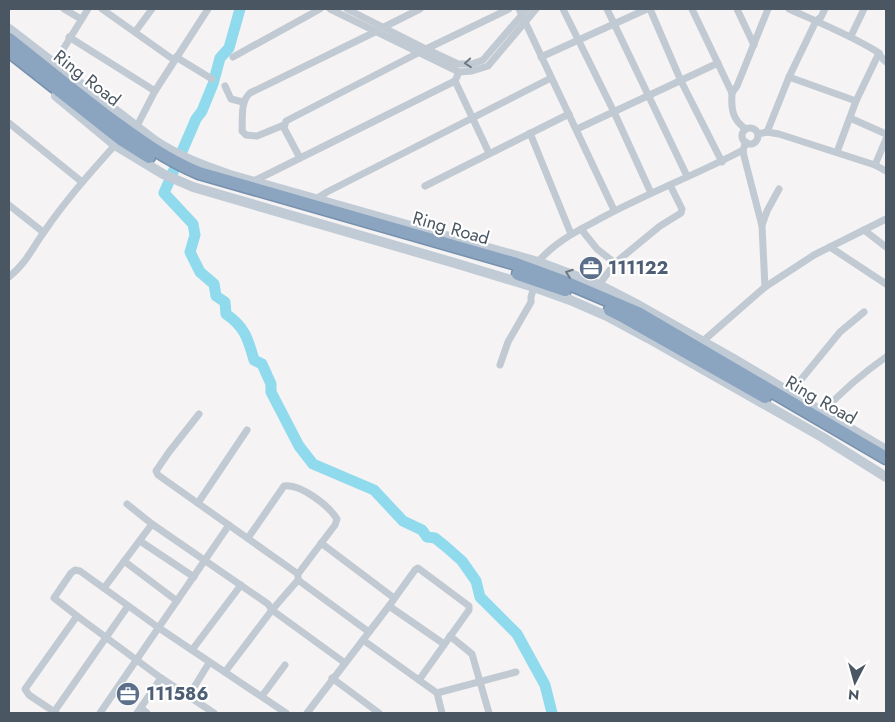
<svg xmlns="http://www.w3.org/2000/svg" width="895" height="722" font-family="Jost,sans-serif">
<rect width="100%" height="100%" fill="#f5f3f3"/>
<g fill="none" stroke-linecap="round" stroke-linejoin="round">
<path stroke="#90daee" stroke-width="11" d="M240 9 229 48 220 58 213 84 202 111 196 119 164 193 193 224 195 235 190 252 200 272 214 284 216 296 225 302 226 314C245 327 248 339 254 360L262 364 271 384V392L299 446 313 464 374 490 403 521 422 530 427 537 435 538 445 546 462 561 476 581 480 597 517 634 545 685 552 713"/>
<g stroke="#7690ad" stroke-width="15">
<g id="highway">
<path d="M9 39C42 65 75 92 108 117 138 139 165 159 199 173L513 263 565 282 638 313 886 458"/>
<polyline points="9,51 122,140 149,157"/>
<polyline points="518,274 565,290"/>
<polyline points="610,310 624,317 765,397"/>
</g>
</g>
<g stroke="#c1cad2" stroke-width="7">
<polyline points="64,9 81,19"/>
<polyline points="102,9 174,60"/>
<polyline points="330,9 459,72 472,71 488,66 536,9"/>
<polyline points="347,9 426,49 458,64 472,64 483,60 527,9"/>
<polyline points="519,9 614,210"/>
<polyline points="563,9 614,112 651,193"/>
<polyline points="607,9 687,176"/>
<polyline points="650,9 681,81 722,162"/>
<path d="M692 9 732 93C731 108 732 120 746 129"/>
<polyline points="737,9 754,45"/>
<path d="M789 9C818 22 848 34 876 51 881 54 881 59 886 62"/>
<polyline points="384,27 420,9"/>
<polyline points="135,32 152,9"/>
<polyline points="851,36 864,9"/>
<polyline points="69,37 155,91"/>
<polyline points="426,49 509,9"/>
<polyline points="176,57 212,79"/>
<polyline points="233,57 320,9"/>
<polyline points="541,57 647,9"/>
<polyline points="54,64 88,9"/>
<polyline points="789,77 856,101"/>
<polyline points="455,81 489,153"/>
<polyline points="225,86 231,99 243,102"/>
<polyline points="732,93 737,86 768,9"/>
<polyline points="850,118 886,134"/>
<polyline points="9,123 82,182"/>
<path d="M284 125 257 136 246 135 242 131C243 118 240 102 250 93L377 31"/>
<polyline points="137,126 155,91 208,9"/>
<circle cx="750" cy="136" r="8"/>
<polyline points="577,129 718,63"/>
<polyline points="767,132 789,77 816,21 821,17 825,9"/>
<polyline points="530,133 571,234"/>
<polyline points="758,134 767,132 779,134 875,165 886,171"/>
<polyline points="837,152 856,101 879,53"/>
<polyline points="300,158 284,128 286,121 418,53"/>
<polyline points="875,165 886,139"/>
<polyline points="254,181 455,81 459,72"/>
<polyline points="425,186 569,114"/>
<polyline points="316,199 327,192 551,78"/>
<polyline points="9,205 43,232"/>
<polyline points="762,225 767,211 779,189"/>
<polyline points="581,229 597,249 615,263"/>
<polyline points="864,230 886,247"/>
<polyline points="830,247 886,284"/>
<path d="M538 262C553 244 573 233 594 222 642 195 694 176 743 150"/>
<path d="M9 277C27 262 31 250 44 232 65 201 90 173 115 145"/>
<polyline points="599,285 615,263 660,226 681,213 682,209 670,185"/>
<polyline points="765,287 814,255 886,219"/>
<polyline points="703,341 765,287 762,226 744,156 743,150 746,142"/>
<polyline points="500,365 508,342 531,302 531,297 534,287"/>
<polyline points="790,393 840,332 864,312"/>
<path d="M823 412C842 391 863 373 886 357"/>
<polyline points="199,414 169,452 156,471 158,475 298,574"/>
<polyline points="198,503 247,430"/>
<polyline points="127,504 152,524 268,604 272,610 345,663"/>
<polyline points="140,541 194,577"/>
<polyline points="321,543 394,598"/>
<polyline points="124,561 177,601"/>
<polyline points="298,580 369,632"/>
<polyline points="104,588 152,524"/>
<polyline points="389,606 444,644"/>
<polyline points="450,636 472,654 489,713"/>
<polyline points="363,640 437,693 442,713"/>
<polyline points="192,650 241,585"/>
<path d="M225 672 272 610 298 580V574L335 525 337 519C329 506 300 483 284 486L248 538"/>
<polyline points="332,678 379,713"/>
<polyline points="437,693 516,672"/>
<polyline points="262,696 285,665"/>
<polyline points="188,697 209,663"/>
<polyline points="141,708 147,713"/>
<polyline points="54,712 128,606"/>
<polyline points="56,713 29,695 25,689 77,616"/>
<polyline points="100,713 229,525"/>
<polyline points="137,713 161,678"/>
<polyline points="214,713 161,678 77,616 54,598 71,573 75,570 80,571 159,628 286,713"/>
<polyline points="307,713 389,606 415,570 418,568 465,603 469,606 469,610 419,680"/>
</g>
<g stroke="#c1cbd6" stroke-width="10">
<path d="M9 29 155 141C179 157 204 166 230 175L538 262 599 285 638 305 732 358 886 450"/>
<polyline points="56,96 115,145 163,174 193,187 458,264 534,287 570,300 609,317 648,338 822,437 886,477"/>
</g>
<use href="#highway" stroke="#8ba5c1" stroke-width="12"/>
</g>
<defs><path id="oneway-chevron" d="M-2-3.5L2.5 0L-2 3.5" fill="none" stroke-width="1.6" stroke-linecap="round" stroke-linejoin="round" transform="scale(1.25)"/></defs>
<use stroke="#6e7983" href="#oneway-chevron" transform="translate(468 63) rotate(176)"/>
<use stroke="#6e7984" href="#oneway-chevron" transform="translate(569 273) rotate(-160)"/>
<defs>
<g id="office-disc" transform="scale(1.25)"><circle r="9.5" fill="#5c6f8a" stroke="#fff"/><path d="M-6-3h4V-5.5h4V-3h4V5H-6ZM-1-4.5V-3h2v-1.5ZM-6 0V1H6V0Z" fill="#fff"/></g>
</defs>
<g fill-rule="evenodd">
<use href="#office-disc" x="591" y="268"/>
<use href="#office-disc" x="128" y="694"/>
</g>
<g text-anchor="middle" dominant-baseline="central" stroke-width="4.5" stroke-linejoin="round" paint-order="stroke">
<g font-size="18" fill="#4a5661" stroke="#fff">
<text transform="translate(87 78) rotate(38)">Ring Road</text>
<text transform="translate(451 228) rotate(16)">Ring Road</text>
<text transform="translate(821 400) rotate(30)">Ring Road</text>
</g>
<g font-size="18" font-weight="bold" fill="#4e5e75" stroke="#fff" text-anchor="start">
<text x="608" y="268">111122</text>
<text x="146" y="694">111586</text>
</g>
</g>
<rect width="895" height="722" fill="none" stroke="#4a5661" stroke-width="20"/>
<g transform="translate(855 682) rotate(186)" stroke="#ffffff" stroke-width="4" paint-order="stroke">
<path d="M0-4L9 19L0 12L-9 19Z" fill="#4a5661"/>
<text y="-8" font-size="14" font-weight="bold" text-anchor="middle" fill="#4a5661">N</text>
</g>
</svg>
